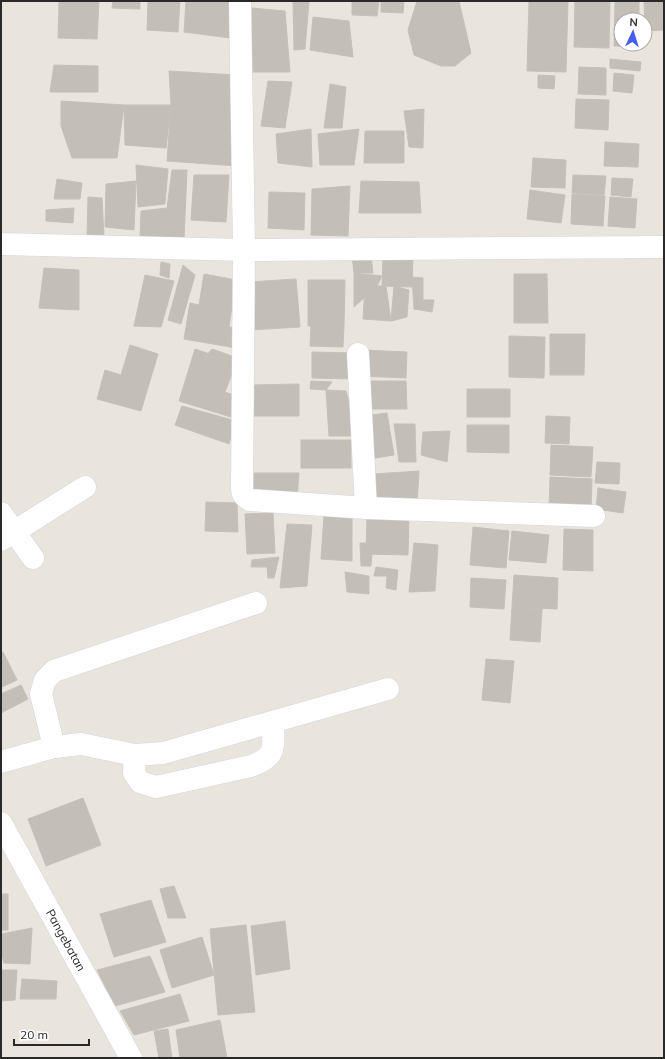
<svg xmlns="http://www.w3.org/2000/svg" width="665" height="1059" font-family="Mulish,sans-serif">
<rect width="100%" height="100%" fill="#eae5dc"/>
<g fill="#c3bfb7" stroke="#c6c1b6">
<polygon points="59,1 99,1 97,39 58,38"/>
<polygon points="113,1 140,1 140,9 112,8"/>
<polygon points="148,1 180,1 178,32 147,30"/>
<polygon points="186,1 239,1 238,39 184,32"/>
<polygon points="293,1 309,1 305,49 294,50"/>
<polygon points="352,1 379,1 377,16 352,15"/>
<polygon points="381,1 404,1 403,13 381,12"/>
<polygon points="417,1 459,1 471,53 455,66 441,66 414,55 408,30"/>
<polygon points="529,1 568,1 566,72 527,71"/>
<polygon points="575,1 610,1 609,48 574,47"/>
<polygon points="615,1 639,1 639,20 621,20 621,44 639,44 638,47 614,46"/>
<polygon points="644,1 664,1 664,30 645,31"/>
<polygon points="252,8 285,11 290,72 250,72"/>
<polygon points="313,17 349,21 353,57 310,50"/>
<polygon points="610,59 641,62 640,71 610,68"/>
<polygon points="54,65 98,66 98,92 50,92"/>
<polygon points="579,67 606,68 606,95 578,94"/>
<polygon points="169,71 235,75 237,166 167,161 171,105"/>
<polygon points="614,73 634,75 632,93 613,91"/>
<polygon points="538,75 555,76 554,89 538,88"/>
<polygon points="268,81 292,82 285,128 261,126"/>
<polygon points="330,84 346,87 342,128 324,128"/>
<polygon points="576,99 609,100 608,130 575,128"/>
<polygon points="61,101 124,105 117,158 72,158 61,126"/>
<polygon points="124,105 171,105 166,148 125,145"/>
<polygon points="424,109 423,148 409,147 404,111"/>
<polygon points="311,129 312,167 278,163 276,134"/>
<polygon points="359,129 354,165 320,165 318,134"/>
<polygon points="365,131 404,131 404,163 364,163"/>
<polygon points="605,142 639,144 638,167 604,166"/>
<polygon points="533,158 566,160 565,188 531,187"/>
<polygon points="136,165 168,169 165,204 138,207"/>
<polygon points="172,170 187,170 184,240 140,237 141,211 167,208"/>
<polygon points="194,175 229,175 226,222 191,220"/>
<polygon points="573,175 606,176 604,195 572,193"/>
<polygon points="612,178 633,179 631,197 611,195"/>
<polygon points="57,179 82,183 80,199 54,199"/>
<polygon points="136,181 134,230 105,227 106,184"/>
<polygon points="361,181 419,182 421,213 359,213"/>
<polygon points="350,186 348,236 311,235 312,189"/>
<polygon points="530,190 565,195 561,223 527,219"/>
<polygon points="269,192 305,193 304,230 268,228"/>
<polygon points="572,194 605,196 603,226 571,224"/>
<polygon points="88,197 102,198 104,237 87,236"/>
<polygon points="610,197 637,199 635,228 608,226"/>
<polygon points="74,208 73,223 46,221 46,210"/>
<polygon points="352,255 371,256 373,273 354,273"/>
<polygon points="383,257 413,258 412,287 382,286"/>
<polygon points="161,262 170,264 169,278 160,275"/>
<polygon points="183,265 195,275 181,324 168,320"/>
<polygon points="44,268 79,270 79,310 39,308"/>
<polygon points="354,273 382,276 377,286 354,307"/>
<polygon points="204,274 236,280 229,327 239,328 242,349 184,339 190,303 199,305"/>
<polygon points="514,274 547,274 548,323 514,323"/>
<polygon points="145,275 174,281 161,327 134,326"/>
<polygon points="412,277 423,278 423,300 434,300 432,312 414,309"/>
<polygon points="296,279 300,327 251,330 248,282"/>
<polygon points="308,280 345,280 344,326 308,326"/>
<polygon points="377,286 386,286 391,321 363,319 365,287"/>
<polygon points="394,286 409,290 407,317 391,321"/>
<polygon points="311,325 344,326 343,347 310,346"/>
<polygon points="550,334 585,334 584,375 550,375"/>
<polygon points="509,336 545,337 544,378 509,377"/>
<polygon points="130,345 158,354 141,411 97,399 105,370 121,375"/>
<polygon points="195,349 222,358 212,388 240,397 234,418 179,401"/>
<polygon points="212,349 238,358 225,392 212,388 222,358 205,357"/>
<polygon points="361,350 407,352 406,378 360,376"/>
<polygon points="312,352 352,353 352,379 312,378"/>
<polygon points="311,381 332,382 326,390 310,389"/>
<polygon points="363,381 406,381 407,409 364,409"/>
<polygon points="299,384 299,416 250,416 249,385"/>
<rect x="467" y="389" width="43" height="28"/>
<polygon points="326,390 346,391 358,436 329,436"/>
<polygon points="182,406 236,421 229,444 175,425"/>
<polygon points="387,413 394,455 369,459 363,416"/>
<polygon points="546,416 570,417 569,444 545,443"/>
<polygon points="394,424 415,424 416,462 399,462"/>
<polygon points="467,425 509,425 509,453 467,452"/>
<polygon points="450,431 447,462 421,455 423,432"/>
<rect x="301" y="440" width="50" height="28"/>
<polygon points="551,445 593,447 591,477 550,475"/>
<polygon points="597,462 620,463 619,484 595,483"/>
<polygon points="419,471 417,505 373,502 374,474"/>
<polygon points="254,473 299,473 297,499 254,496"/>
<polygon points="550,477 592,479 591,511 549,509"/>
<polygon points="598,488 626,492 623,513 596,509"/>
<polygon points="206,502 237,503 238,532 205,531"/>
<polygon points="352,511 352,561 321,559 324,515"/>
<polygon points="273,513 275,553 247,554 245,514"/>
<polygon points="367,515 409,516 408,555 366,554"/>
<polygon points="287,524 312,525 307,586 280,588"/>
<polygon points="473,527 509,531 506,568 470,565"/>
<polygon points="564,529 593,530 593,571 563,570"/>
<polygon points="512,531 549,535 546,563 509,560"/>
<polygon points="360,543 373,543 371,566 361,566"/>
<polygon points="414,543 438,545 435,591 409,592"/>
<polygon points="279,557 274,578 268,578 267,567 251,567 252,560"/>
<polygon points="376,567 398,570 396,590 386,588 387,576 374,576"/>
<polygon points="345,572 369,576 369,594 347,592"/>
<polygon points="514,575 558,578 557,609 512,607"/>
<polygon points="471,578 506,580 504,609 470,607"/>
<polygon points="512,607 542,609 540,642 510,640"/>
<polygon points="3,652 17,680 2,687 1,653"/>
<polygon points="486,659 514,661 510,703 482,700"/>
<polygon points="21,685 28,699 1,713 1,694"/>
<polygon points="83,798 101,845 46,866 28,819"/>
<polygon points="174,886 186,918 168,918 160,889"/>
<rect x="1" y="894" width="7" height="36"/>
<polygon points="151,900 166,942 114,957 100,914"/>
<polygon points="285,921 290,969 256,975 251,926"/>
<polygon points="246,925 255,1012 218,1015 210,929"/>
<polygon points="32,928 30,964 4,963 1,951 1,934"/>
<polygon points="202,937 214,975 172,988 160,950"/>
<polygon points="150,956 165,992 115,1006 97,970"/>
<polygon points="1,970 17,970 15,1000 1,1001"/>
<polygon points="22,979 57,981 56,999 20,999"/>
<polygon points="180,994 189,1021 134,1035 120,1011"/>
<polygon points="220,1020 227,1058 180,1058 176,1030"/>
<polygon points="168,1029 172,1058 159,1058 154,1031"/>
</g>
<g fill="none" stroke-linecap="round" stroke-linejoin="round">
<g stroke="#d1d4e1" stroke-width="23">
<g id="minor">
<polyline points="1,244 244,250 240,1"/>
<polyline points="358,354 366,508"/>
<polyline points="1,513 33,558"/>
<path d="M594 516 366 508 250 500C245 497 242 495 242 488L244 250 664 247"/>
<polyline points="1,540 85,487"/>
<polyline points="54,747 41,694 45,680 54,671 256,603"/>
<path d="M135 755 134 773 140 782 156 787 251 766C278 756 273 748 273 722"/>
<polyline points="1,762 54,747 81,744 135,755 163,753 388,689"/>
<polyline points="1,823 131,1058"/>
</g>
</g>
<use href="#minor" stroke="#fff" stroke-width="22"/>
</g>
<g text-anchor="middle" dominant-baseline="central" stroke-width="3.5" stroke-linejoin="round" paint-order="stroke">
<g font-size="12" fill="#292929" stroke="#fff">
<text transform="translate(66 940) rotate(61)">Pangebatan</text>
</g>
</g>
<rect width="665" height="1059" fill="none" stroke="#292929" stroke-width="4"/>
<g transform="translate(633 32) rotate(4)"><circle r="19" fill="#ffffff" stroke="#a9a9a9"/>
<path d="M0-3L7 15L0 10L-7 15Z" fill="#465eed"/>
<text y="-6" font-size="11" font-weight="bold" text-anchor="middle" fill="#292929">N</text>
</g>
<path d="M14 1039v6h75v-6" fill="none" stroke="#292929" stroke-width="2"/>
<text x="20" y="1039" font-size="12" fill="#292929" stroke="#ffffff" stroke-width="3" paint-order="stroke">20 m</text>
</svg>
